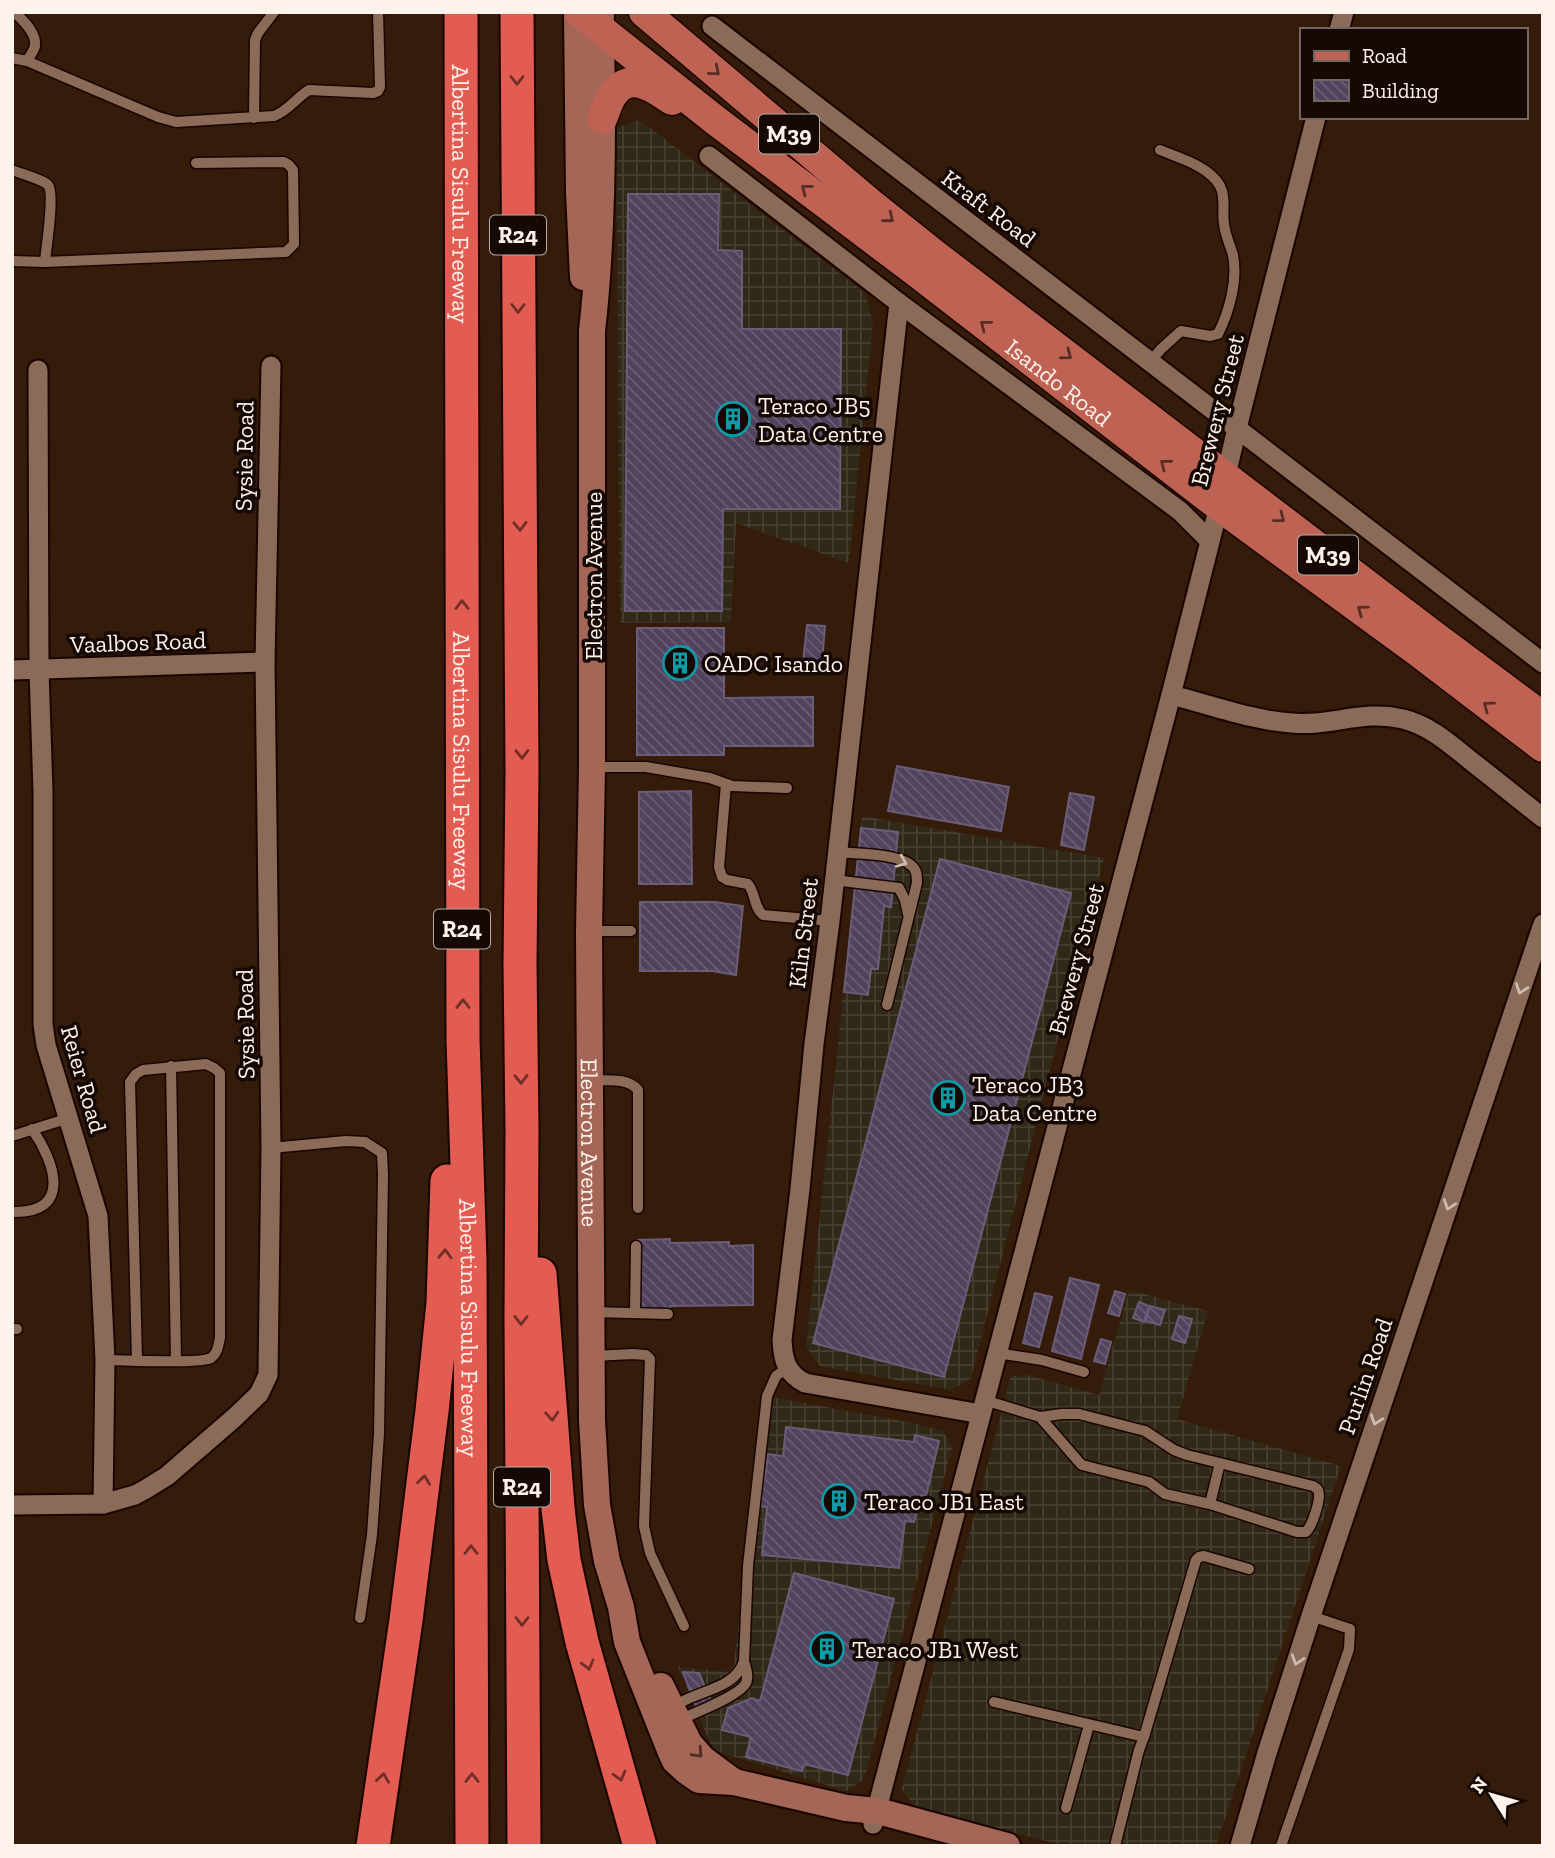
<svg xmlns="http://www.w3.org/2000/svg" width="1555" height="1858" font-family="'Zilla Slab',serif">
<defs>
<pattern id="industrial-grid" width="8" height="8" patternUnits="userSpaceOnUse" patternTransform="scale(1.75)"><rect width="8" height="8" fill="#312918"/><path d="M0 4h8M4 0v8" fill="none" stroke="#463e2e"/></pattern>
<pattern id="building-back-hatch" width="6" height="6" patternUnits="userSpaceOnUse" patternTransform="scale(1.75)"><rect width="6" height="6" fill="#51425d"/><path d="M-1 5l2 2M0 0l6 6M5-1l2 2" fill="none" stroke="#6b5e74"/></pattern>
</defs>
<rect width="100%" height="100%" fill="#341b0a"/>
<g fill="url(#industrial-grid)">
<polygon points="640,120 865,293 873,322 849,563 736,523 731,622 620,623 616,128"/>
<polygon points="862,816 1104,858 971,1378 952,1390 820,1366 806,1347"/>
<polygon points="1129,1290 1208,1311 1177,1419 1341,1466 1216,1846 1066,1846 915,1808 902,1789 1011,1376 1027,1375 1099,1395"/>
<polygon points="761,1395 913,1423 943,1431 952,1448 864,1780 846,1791 713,1750 678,1667 725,1672 734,1666"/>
</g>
<g fill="url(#building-back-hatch)" stroke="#6b5c78" stroke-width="2">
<polygon points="628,194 719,194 718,250 742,251 742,329 841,329 840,509 723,509 722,611 625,611"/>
<polygon points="807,625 825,626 821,674 802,672"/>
<polygon points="637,628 724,628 724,698 813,697 813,746 724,746 724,755 637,755"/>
<polygon points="897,766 1009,787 1001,831 888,811"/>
<polygon points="691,791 692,884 639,884 639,792"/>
<polygon points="1070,793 1094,797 1084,850 1061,845"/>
<polygon points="861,828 898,832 891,907 884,906 878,969 871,969 868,995 844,992"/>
<polygon points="940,859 1071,893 944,1377 813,1343"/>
<polygon points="640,902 715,902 743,906 736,975 712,971 640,971"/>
<polygon points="670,1239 670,1243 729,1242 729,1246 753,1245 753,1305 670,1306 670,1310 639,1310 638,1240"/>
<polygon points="1070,1278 1099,1285 1081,1359 1052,1351"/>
<polygon points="1115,1291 1125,1294 1119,1316 1108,1313"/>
<polygon points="1035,1293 1052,1297 1039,1347 1023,1343"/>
<polygon points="1139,1302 1149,1306 1144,1322 1133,1318"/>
<polygon points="1150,1306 1165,1310 1160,1325 1146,1321"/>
<polygon points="1179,1316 1192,1319 1185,1343 1172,1339"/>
<polygon points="1101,1339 1111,1342 1105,1364 1094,1361"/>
<polygon points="786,1427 914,1442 915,1435 939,1441 926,1496 921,1495 914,1522 905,1521 899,1568 762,1555 767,1507 758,1506 761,1476 765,1477 768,1454 783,1456"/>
<polygon points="794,1573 894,1599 848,1775 804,1764 802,1771 746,1757 751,1737 722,1730 728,1708 752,1698 760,1701"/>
<polygon points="683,1672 699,1673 712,1703 697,1709"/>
</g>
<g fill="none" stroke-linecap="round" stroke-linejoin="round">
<g stroke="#1b0500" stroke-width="13">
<g id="lane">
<path d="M12 58 27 61C29 57 34 51 35 46 37 33 23 20 14 12"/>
<path d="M27 61 158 117 176 122 274 116C288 111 296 98 309 90L373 93 378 91 380 87 378 12"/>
<polyline points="254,118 255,40 258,33 274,12"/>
<path d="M12 170C21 174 42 179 48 185 55 193 46 249 45 262L12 261"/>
<polyline points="45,262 286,252 294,244 293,170 289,165 284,162 196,163"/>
<path d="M1150 362 1161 349 1181 331 1210 336 1218 334C1229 312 1238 281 1233 255 1230 245 1225 234 1224 224 1222 212 1226 197 1220 186 1209 166 1179 158 1160 150"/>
<polyline points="592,767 646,767 710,778 732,786 787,788"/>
<path d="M726 784 719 867 722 877 727 880 748 884C756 894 753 906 763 915L830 921"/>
<path d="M837 852C855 854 901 853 913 867 917 871 917 877 917 883L887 1005"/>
<polyline points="834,880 899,888 905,900 908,914"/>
<polyline points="590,931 631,931"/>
<polyline points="171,1066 176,1361"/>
<path d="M591 1080C607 1081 627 1077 638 1090V1208"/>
<polyline points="12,1136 69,1118"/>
<polyline points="271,1148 346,1141 365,1142 382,1153 383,1175 379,1434 372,1535 360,1618"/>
<path d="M12 1212C73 1214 55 1162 32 1129"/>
<polyline points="592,1312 668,1314"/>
<polyline points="635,1313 636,1246"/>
<polyline points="12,1329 17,1329"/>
<polyline points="997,1353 1042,1360 1084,1372"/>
<polyline points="592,1356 633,1354 646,1355 650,1359 644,1526 650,1553 684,1626"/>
<path d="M105 1360C122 1360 201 1364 211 1358 218 1353 218 1346 220 1338V1073L214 1068 206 1064 143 1070 136 1074 130 1082 137 1360"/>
<path d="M984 1400 1040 1417 1079 1462 1082 1465 1149 1482 1165 1494 1210 1504 1297 1532H1306C1312 1526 1322 1498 1318 1490 1317 1488 1314 1487 1313 1486L1187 1455 1174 1450 1145 1431 1079 1414H1062L1040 1417"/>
<polyline points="1210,1504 1220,1463"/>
<polyline points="994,1702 1144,1737"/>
<path d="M672 1708C694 1690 735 1691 744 1661L748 1566 767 1396 776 1376 787 1368"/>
<path d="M678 1721C693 1713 740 1696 746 1683 749 1676 746 1668 744 1661"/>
<polyline points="1066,1808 1089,1725"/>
<polyline points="1115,1846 1139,1750 1144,1737 1196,1560 1199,1557 1204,1556 1249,1569"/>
<polyline points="1281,1846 1349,1649 1350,1629 1311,1616"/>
</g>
</g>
<g stroke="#1b0500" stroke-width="23">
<g id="street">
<polyline points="712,26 1543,663"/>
<polyline points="1339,30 1344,12"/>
<polyline points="709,156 899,303 1180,511 1209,540"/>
<path d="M899 303 830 921 814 1044 800 1189 782 1340C783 1360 786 1373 805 1383L981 1414"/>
<polyline points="38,370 39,670 43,792 43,1024 46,1045 98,1216 105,1360 103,1504"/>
<polyline points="12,670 265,662"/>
<path d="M1171 695C1208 704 1254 721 1292 723 1330 727 1363 709 1403 719 1432 726 1453 747 1475 764 1498 782 1520 800 1543 818"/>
<polyline points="12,1505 103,1504 135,1495 146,1489 167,1476 234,1418 259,1394 268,1375 271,1148 265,662 271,366"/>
<polyline points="873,1824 1171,695 1219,506 1237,428 1316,117"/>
<polyline points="1240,1846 1267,1753 1311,1616 1543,924"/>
</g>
</g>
<g stroke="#1b0500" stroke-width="30">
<g id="secondary">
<polyline points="577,12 579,192 583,277"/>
<path id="s1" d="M601 13C600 49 603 85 602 121 602 191 600 261 592 331V767L589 931 592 1420 597 1505 607 1561 621 1607 627 1642 670 1750 675 1761 686 1771 699 1780 734 1782 846 1808 878 1811 1007 1846"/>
<polyline points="661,1686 689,1743 703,1759 734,1782"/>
</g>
</g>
<g stroke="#1b0500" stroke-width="33">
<g id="primary">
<path id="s2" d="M579 12 715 120 919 274 1219 506 1417 651 1543 747"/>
<polyline points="644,12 871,204 935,255 1430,633 1543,717"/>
<path d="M602 119C606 110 608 100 614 93 631 71 655 88 672 100"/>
</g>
</g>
<g stroke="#1b0500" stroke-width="37">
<g id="highway">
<path id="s3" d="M461 12 463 1039 470 1260 472 1846"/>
<polyline points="517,12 522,771 520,964 522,1129 521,1319 524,1846"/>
<polyline points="540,1274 558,1508 564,1560 582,1642 640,1846"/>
<polyline points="373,1846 406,1620 432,1411 443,1303 447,1181"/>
</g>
</g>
<use href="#lane" stroke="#896b58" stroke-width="10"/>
<use href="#street" stroke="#896b58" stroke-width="19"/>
<use href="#secondary" stroke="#a46656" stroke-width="26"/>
<use href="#primary" stroke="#be6254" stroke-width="30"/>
<use href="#highway" stroke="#e25c52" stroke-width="33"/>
</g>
<defs><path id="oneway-chevron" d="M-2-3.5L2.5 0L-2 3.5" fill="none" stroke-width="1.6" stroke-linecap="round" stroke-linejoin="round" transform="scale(1.75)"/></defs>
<g stroke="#582d24">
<use href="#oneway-chevron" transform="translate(715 71) rotate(40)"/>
<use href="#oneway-chevron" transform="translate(806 189) rotate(-142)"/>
<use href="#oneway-chevron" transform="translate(889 218) rotate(39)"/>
<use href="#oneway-chevron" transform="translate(985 325) rotate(-142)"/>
<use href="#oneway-chevron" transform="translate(1067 355) rotate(37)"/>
<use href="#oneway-chevron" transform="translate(1165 464) rotate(-142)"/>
<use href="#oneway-chevron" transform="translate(1280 518) rotate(38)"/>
<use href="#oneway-chevron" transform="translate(1362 610) rotate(-144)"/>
<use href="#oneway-chevron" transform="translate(1488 706) rotate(-143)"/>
</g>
<g stroke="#712e27">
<use href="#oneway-chevron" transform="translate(517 80) rotate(90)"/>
<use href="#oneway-chevron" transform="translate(518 308) rotate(90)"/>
<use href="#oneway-chevron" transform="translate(520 526) rotate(89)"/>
<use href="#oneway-chevron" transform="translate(462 605) rotate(-90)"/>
<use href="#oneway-chevron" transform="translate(522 754) rotate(89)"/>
<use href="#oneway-chevron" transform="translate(463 1004) rotate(-90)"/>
<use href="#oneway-chevron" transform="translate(521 1079) rotate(89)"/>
<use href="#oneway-chevron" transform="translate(445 1254) rotate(-88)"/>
<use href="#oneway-chevron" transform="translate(521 1320) rotate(90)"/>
<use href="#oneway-chevron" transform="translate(552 1416) rotate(86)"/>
<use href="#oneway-chevron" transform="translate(424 1480) rotate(-83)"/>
<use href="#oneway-chevron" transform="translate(471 1550) rotate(-90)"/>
<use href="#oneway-chevron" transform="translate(522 1621) rotate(90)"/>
<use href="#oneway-chevron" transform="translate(588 1665) rotate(75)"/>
<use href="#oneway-chevron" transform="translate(620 1776) rotate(74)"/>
<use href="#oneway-chevron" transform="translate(383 1778) rotate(-82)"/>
<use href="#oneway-chevron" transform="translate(472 1778) rotate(-90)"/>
</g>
<g stroke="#cfbcb1">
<use href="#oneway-chevron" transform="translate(902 862) rotate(23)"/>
<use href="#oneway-chevron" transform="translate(1521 989) rotate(109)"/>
<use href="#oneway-chevron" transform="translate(1449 1205) rotate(109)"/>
<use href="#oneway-chevron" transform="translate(1376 1420) rotate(109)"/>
<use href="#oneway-chevron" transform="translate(1297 1660) rotate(108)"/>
</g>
<use stroke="#4e2e25" href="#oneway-chevron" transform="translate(698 1753) rotate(47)"/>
<defs>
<g id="building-ring" transform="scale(1.75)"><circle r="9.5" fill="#140904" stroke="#0f9aa8" stroke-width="1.5"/><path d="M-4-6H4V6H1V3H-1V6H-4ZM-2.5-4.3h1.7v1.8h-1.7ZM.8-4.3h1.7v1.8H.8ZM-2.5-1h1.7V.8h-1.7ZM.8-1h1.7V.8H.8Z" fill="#0f9aa8"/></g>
</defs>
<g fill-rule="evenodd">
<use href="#building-ring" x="733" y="419"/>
<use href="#building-ring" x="680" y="663"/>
<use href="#building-ring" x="948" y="1098"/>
<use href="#building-ring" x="839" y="1501"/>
<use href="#building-ring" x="827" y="1649"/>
</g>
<g text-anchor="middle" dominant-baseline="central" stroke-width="7" stroke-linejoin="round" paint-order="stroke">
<g fill="#140904" stroke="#b7aca6" stroke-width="2">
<rect x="759" y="114.5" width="60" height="39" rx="5"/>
<rect x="490" y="215.5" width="56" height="39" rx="5"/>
<rect x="1298" y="535.5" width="60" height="39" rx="5"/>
<rect x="434" y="909.5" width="56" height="39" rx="5"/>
<rect x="494" y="1467.5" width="56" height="39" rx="5"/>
</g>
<g font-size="23" font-weight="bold" fill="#fdf2ec">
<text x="789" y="134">M39</text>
<text x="518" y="235">R24</text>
<text x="1328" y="555">M39</text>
<text x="462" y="929">R24</text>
<text x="522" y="1487">R24</text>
</g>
<g font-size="24" fill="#fdf2ec" stroke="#140904">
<text stroke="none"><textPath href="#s3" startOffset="182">Albertina Sisulu Freeway</textPath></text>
<text transform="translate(989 208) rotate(37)">Kraft Road</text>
<text stroke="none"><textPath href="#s2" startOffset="606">Isando Road</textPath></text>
<text transform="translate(1217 410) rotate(-76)">Brewery Street</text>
<text transform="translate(244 456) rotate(-89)">Sysie Road</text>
<text transform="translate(593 576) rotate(-90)">Electron Avenue</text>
<text transform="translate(138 642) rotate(-2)">Vaalbos Road</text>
<text stroke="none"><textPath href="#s3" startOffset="749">Albertina Sisulu Freeway</textPath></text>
<text transform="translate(803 933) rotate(-83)">Kiln Street</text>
<text transform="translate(1076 959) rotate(-75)">Brewery Street</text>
<text transform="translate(245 1024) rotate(-91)">Sysie Road</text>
<text transform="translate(84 1079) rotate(74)">Reier Road</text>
<text stroke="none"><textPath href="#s1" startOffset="1130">Electron Avenue</textPath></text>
<text stroke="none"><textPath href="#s3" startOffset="1316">Albertina Sisulu Freeway</textPath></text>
<text transform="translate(1365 1376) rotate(-71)">Purlin Road</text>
</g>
<g font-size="24" fill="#fdf2ec" stroke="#140904" text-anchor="start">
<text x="758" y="405">Teraco JB5<tspan x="758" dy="28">Data Centre</tspan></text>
<text x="704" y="663">OADC Isando</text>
<text x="972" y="1084">Teraco JB3<tspan x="972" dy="28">Data Centre</tspan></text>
<text x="864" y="1501">Teraco JB1 East</text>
<text x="852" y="1649">Teraco JB1 West</text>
</g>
</g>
<rect width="1555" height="1858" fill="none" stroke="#fdf2ec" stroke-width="28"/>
<rect x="1300" y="28" width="228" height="91" fill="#140904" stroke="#716661" stroke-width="2"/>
<rect x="1314" y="51" width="35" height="10" fill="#be6254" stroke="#716661" stroke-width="2"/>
<text x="1362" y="63" font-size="21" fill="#fdf2ec">Road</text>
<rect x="1314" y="80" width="35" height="21" fill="url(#building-back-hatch)" stroke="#716661" stroke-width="2"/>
<text x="1362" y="98" font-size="21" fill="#fdf2ec">Building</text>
<g transform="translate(1492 1795) rotate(307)" stroke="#140904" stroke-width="5" paint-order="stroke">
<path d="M0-5L12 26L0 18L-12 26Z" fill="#fdf2ec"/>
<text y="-10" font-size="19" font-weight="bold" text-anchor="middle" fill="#fdf2ec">N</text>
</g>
</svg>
